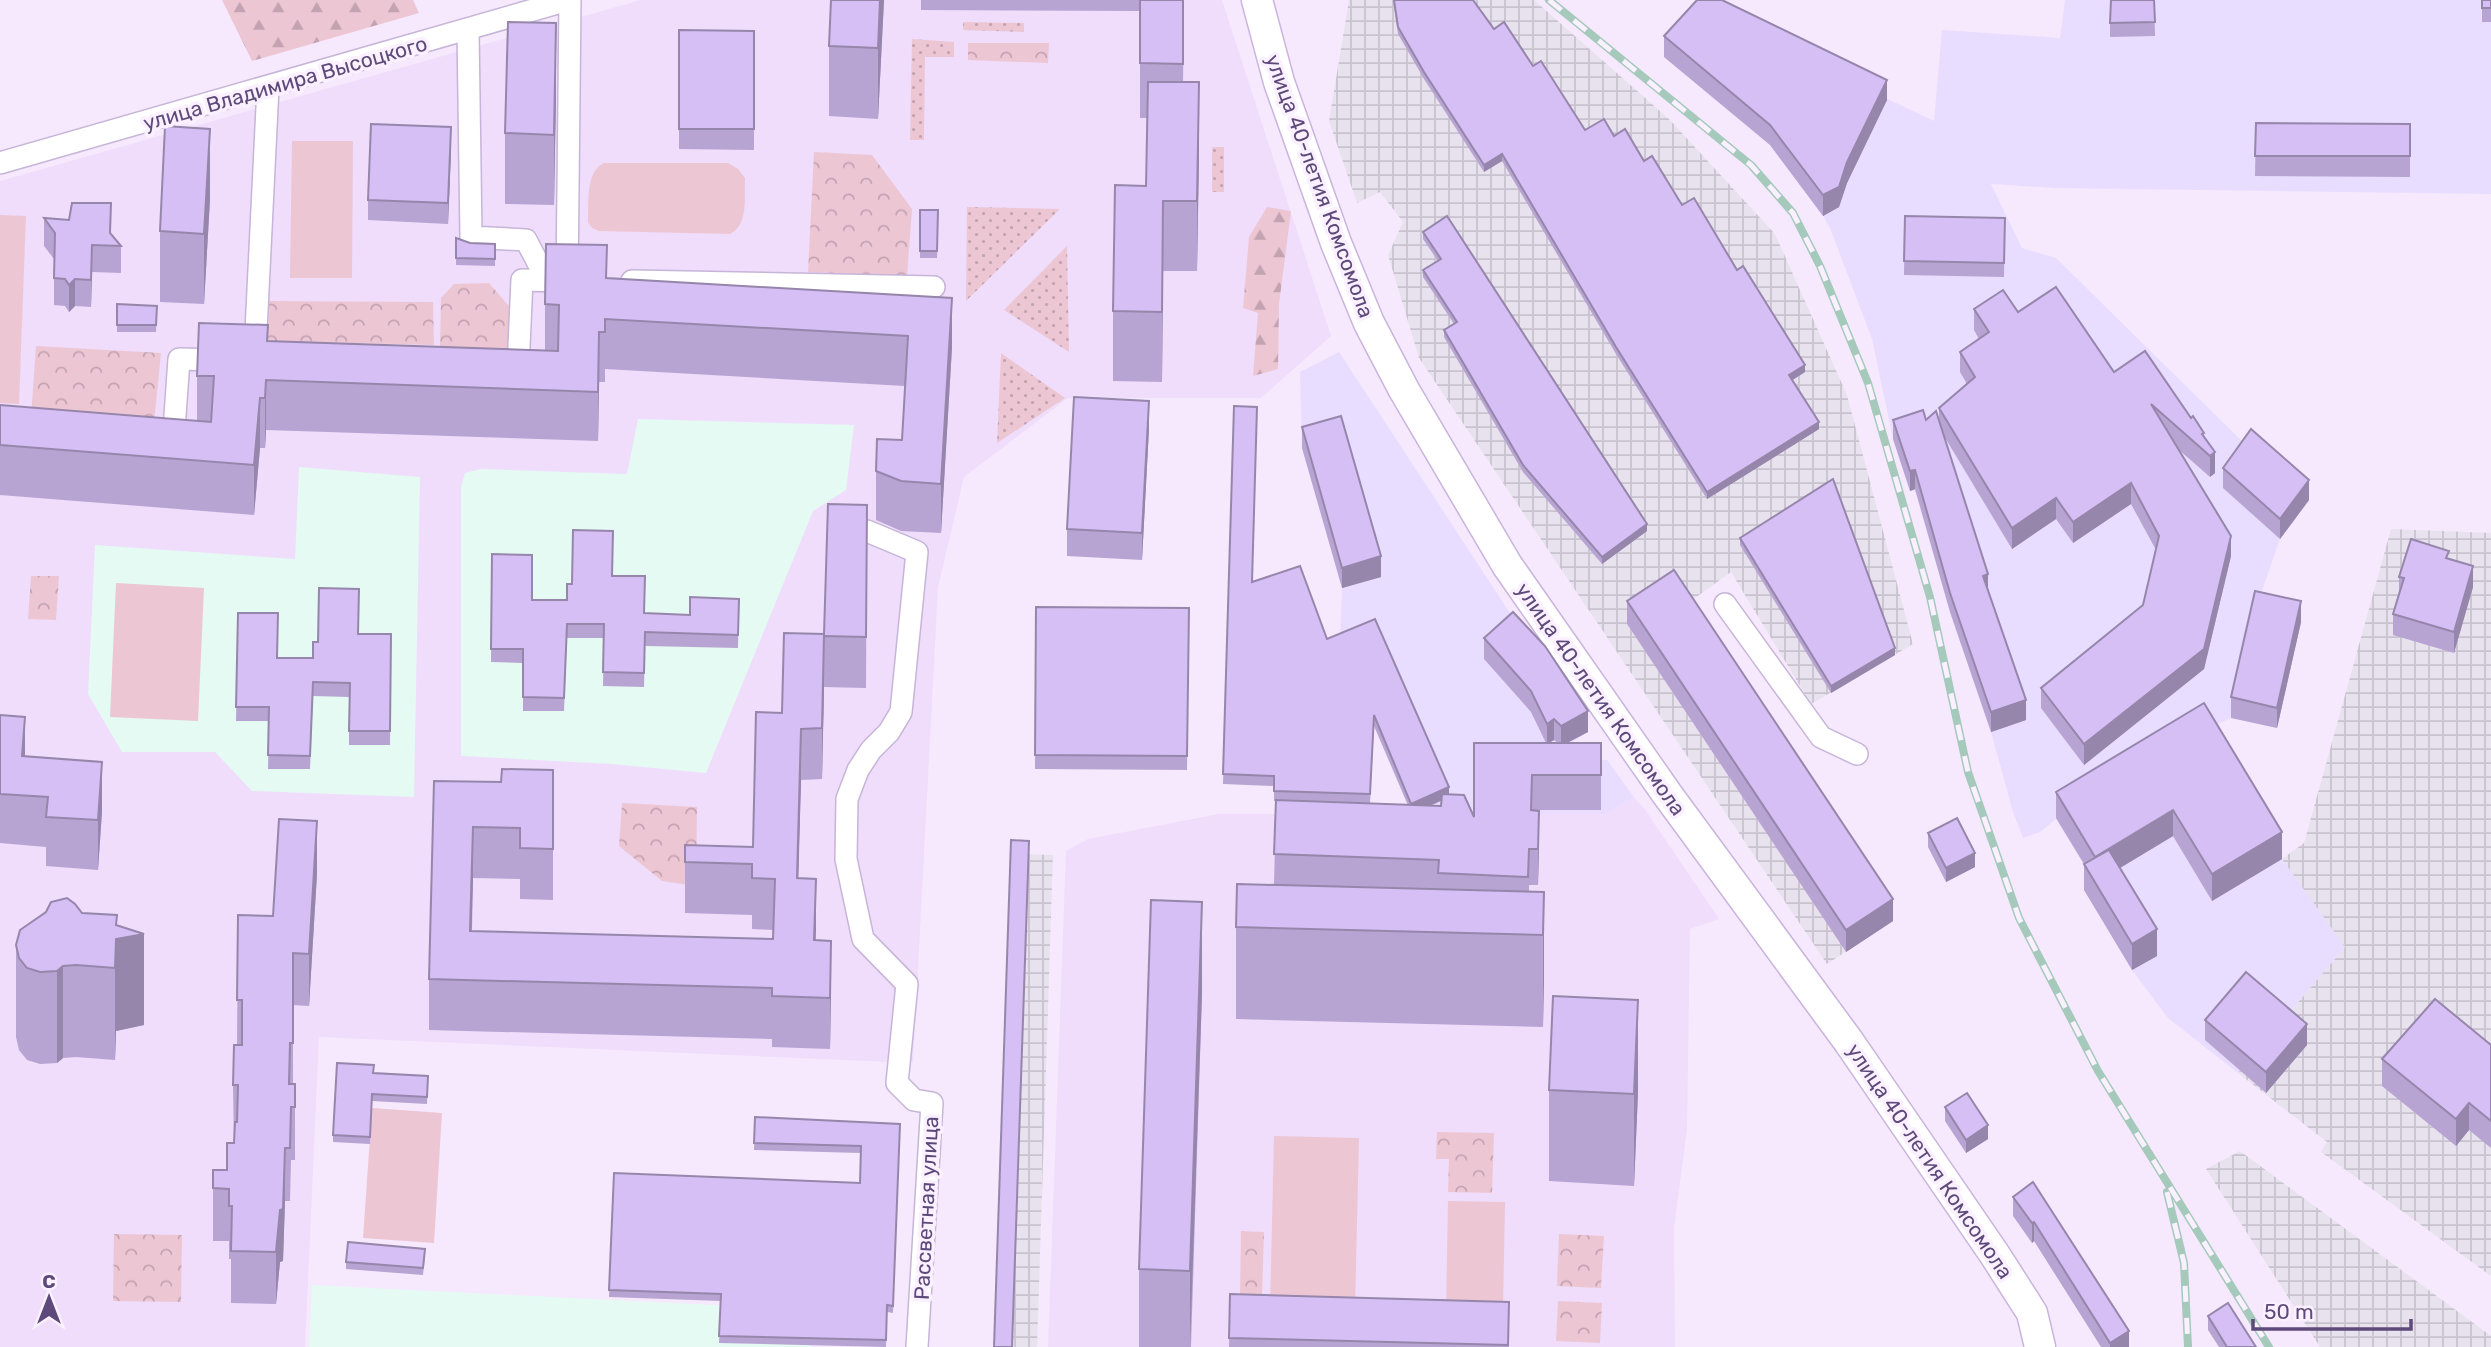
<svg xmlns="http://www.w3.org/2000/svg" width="2491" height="1347" font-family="Rubik,sans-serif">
<defs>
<pattern id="industrial-grid" width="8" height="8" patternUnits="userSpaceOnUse" patternTransform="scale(1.75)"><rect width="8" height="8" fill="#e8e2ee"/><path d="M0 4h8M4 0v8" fill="none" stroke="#c9c3d0"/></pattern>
<pattern id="grass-dots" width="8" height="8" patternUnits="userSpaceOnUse" patternTransform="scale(1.75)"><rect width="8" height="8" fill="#edc6d4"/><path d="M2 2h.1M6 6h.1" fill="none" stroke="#c3a3b1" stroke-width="1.8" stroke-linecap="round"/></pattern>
<pattern id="forest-firs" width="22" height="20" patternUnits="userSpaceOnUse" patternTransform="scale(1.75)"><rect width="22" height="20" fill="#edc6d4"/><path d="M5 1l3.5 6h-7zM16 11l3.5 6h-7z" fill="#c3a3b1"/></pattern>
<pattern id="park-crowns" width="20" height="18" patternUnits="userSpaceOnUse" patternTransform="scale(1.75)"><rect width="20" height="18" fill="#edc6d4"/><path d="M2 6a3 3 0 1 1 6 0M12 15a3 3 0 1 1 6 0" fill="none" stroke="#c3a3b1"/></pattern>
</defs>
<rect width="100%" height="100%" fill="#f6e9fd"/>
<g fill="#efddfb">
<polygon points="641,0 1222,0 1331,336 1261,398 1068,398 964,477 938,587 913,1063 319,1037 305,1347 0,1347 0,181"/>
<polygon points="1634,797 1646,811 1719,919 1690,929 1687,1129 1674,1228 1675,1347 1048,1347 1066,851 1088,839 1219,814 1606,814"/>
</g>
<g fill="#e8ddfe">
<polygon points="2065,0 2491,0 2491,194 2055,188 1991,184 2022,248 2056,258 2251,450 2309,500 2280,539 2255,611 2301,622 2277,728 2231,718 2204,730 2282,859 2345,947 2238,1073 2168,1018 2132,970 2084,890 2095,883 2056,819 2040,832 2023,838 2013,812 1991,732 1950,612 1915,491 1910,491 1893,439 1872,339 1830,228 1823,216 1770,145 1664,57 1705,12 1934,121 1942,30 2060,38"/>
<polygon points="1339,352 1588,732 1569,744 1581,761 1607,760 1634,797 1606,814 1411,814 1340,644 1342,588 1302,448 1300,372"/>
</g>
<g fill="url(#industrial-grid)">
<polygon points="1349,0 1534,0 1669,119 1775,234 1847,395 1913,644 1811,704 1731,572 1684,606 1893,921 1827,964 1419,358 1388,255 1403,222 1380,192 1357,203 1329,121"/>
<polygon points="2391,529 2491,533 2491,1276 2321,1152 2327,1142 2238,1073 2345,947 2282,859 2304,843"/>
<polygon points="1011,854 1053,855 1037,1347 994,1347"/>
<polygon points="2240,1151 2491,1336 2491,1347 2320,1347 2206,1169"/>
</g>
<g fill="#e5faf3">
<polygon points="638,419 854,425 846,490 813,511 706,773 611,764 461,756 461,487 465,473 481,469 627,474"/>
<polygon points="299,467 420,477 414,797 252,791 215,752 122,752 88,694 95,545 295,559"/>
<polygon points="312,1285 813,1310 811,1347 309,1347"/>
</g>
<g fill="url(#grass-dots)">
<polygon points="963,22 1024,23 1024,32 963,30"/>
<polygon points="912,39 954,42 954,57 925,57 924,140 910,140"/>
<rect x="1212" y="147" width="12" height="45"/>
<polygon points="967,207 1060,209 966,301 967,208"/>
<polygon points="1067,246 1069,352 1004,310"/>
<polygon points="1001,353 1065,398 997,443"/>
</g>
<g fill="url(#forest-firs)">
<polygon points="222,0 413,0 419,13 252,61"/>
<polygon points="1267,207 1291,211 1279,304 1278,369 1253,376 1258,313 1243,308 1249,237"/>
</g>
<g fill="url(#park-crowns)">
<polygon points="968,43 1049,43 1048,63 968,60"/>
<polygon points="814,152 872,155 912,209 907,276 808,272"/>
<polygon points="489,283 515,313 515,349 440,347 441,298 454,284"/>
<polygon points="269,301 433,302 434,345 268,341"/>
<polygon points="36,346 161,353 154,423 31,417"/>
<polygon points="31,576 59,576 56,620 28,619"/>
<polygon points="622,803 697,807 696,886 662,881 619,846"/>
<polygon points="1437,1132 1494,1133 1492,1193 1448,1192 1449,1159 1436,1159"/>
<polygon points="1241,1231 1264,1232 1262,1295 1240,1294"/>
<polygon points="114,1234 182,1235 181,1302 113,1301"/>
<polygon points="1559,1234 1604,1236 1601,1288 1557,1286"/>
<polygon points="1558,1301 1602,1303 1600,1343 1556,1341"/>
</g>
<g fill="#edc6d4">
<polygon points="292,141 353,141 352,278 290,278"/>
<path d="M604 163H728L738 169 745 178C744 196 749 225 730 234L599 231 592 228 588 222C589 203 585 172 604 163Z"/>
<polygon points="0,215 26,216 19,404 0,403"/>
<polygon points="116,583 204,588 198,721 110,717"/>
<polygon points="372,1108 442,1113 434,1243 363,1238"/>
<polygon points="1274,1136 1359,1138 1355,1309 1270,1307"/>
<polygon points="1448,1201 1505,1202 1503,1311 1446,1310"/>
</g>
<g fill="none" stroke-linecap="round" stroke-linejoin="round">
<g stroke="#c6b5d8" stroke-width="24">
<g id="street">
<polyline points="468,30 471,237 526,240 547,280"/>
<polyline points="0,163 568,0"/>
<polyline points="632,281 934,287"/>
<polyline points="255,351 268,87"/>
<polyline points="508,368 518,368 522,280 567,281 570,0"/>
<polyline points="173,444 179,359 224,360"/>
<polyline points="867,531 917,552 901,712 889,732 871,750 858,770 847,799 846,859 863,939 907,984 897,1083 914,1100 932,1103 917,1347"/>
<polyline points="1725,604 1821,737 1857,754"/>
</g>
</g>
<g stroke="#c8b4dd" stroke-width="33">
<polyline id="secondary" points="1257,0 1279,82 1336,243 1369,323 1404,390 1507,565 1667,794 1849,1042 1995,1255 2032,1313 2040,1347"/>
</g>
<use href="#street" stroke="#fff" stroke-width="21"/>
<use href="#secondary" stroke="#fff" stroke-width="30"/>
<g stroke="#a5c9ba" stroke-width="8">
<g id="rail">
<polyline points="1549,0 1751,165 1793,213 1820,266 1868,383 1930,597 1968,772 2019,918 2098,1071 2269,1347"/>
<polyline points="2167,1192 2184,1263 2188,1347"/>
</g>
</g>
<use href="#rail" stroke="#faf0ff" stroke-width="5" stroke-dasharray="16" stroke-linecap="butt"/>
</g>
<g fill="#b8a4d2" fill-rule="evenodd">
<polygon points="884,0 878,119 829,116 829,46"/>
<polygon points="921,0 1184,0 1183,82 1199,153 1197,271 1163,271 1162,382 1113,381 1113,311 1146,186 1148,118 1140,118 1140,11 921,10"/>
<polygon points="1393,0 1473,0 1494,29 1533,66 1585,130 1614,136 1644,161 1737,270 1805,372 1793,380 1819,429 1707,499 1616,354 1502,161 1484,172 1424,79 1398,34"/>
<polygon points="2154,0 2155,36 2110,37 2110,23"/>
<rect x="2482" y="0" width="9" height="22"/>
<polygon points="679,30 754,31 754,150 679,149"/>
<polygon points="1664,36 1887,100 1847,183 1839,207 1823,216 1770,145 1664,57"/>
<polygon points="556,93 554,205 505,204 505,133"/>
<polygon points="2256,123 2410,124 2410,177 2255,176"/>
<polygon points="451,148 448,224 368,220 368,200"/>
<polygon points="210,199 204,304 160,302 160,231"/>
<polygon points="920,210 938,210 937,258 920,258"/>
<polygon points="1905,216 2005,218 2004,277 1904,275"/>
<polygon points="44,218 110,234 121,246 121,273 92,272 91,307 75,306 69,312 65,306 54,305 54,259 44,246"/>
<polygon points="1423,232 1647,531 1602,564 1523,472 1444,337 1444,330 1454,324 1423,277 1423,270 1438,261 1423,239"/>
<polygon points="456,238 470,243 495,244 495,266 456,265"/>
<polygon points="607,278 952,298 952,347 941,533 901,531 876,520 876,471 902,440 905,386 605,369 605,382 599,382 598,441 266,430 265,448 260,448 254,515 0,495 0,405 197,421 197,376 268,341 545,350 545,304"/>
<polygon points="117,304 157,306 156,332 117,332"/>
<polygon points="1974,309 2018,312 2114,372 2204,437 2215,473 2210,477 2178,449 2231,556 2204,669 2084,765 2041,708 2041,688 2143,605 2156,550 2131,504 2073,543 2056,519 2012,549 1944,436 2026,720 1991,732 1950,612 1915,489 1910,491 1893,439 1893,420 1926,420 1939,422 1939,408 1967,384 1960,372 1960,352 1979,339 1974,330"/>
<path d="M1234 406 1253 582 1327 639 1449 794 1474 817 1546 743 1531 712 1484 659V638L1588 732 1567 743H1601V810H1532L1539 846 1538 885H1529V891L1544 892 1543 1027 1236 1019V927L1274 885 1276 801H1274V786L1223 784ZM1374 726 1408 805 1370 804ZM1554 740 1558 743H1548ZM1441 801V806H1430Z"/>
<polygon points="1302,427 1381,577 1342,588 1302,448"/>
<polygon points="1149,429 1142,560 1067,556 1067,529"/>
<polygon points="2223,468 2309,500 2280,539 2223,488"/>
<polygon points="867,505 866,688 824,687 822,779 801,780 798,878 831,992 830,1049 772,1047 772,1039 429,1030 429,979 434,781 501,782 553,770 553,900 520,899 520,879 473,878 472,931 773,939 774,930 752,929 752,915 685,913 685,862 753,847 782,713 824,634"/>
<polygon points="1740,538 1895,655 1831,693 1740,545"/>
<polygon points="492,554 532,600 567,600 572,584 612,576 645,613 690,615 739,599 738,648 645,646 644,687 603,686 604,638 567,638 564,711 523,711 523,663 491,662"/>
<polygon points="2449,559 2473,587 2454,653 2393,635 2393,614 2399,591 2399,577"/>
<polygon points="1627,601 1893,921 1846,952 1627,624"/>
<polygon points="1036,607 1189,608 1187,770 1035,769"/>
<polygon points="238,613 278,658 313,658 358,634 391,634 390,745 349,745 349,697 313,696 310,769 268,769 269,721 236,721"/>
<polygon points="2301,622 2277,728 2231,718 2231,697"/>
<polygon points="2204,703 2282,859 2212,901 2173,836 2120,868 2157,956 2132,970 2084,890 2084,864 2056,818 2056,792"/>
<polygon points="0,715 25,757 102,811 98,870 46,866 46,847 0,843"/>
<polygon points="1928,833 1975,867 1946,882 1928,847"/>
<polygon points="317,874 309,1006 293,1005 293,1084 295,1084 295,1160 291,1160 290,1201 285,1201 283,1261 280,1262 276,1304 231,1303 231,1259 229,1259 229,1241 213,1241 213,1188 227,1170 234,1143 233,1085 237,1045 238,915 273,916"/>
<polygon points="82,913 117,926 144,1025 116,1031 115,1060 76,1057 63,1058 57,1063 40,1064 27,1060 19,1050 16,1037 16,945"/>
<polygon points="1202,993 1191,1347 1139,1347 1139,1269"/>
<polygon points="2205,1020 2307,1045 2266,1093 2205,1040"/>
<polygon points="2491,1045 2491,1148 2469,1130 2456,1146 2382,1086 2382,1059"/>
<polygon points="374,1073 428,1076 427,1104 372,1101 370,1144 333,1142 333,1135"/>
<polygon points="1549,1090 1638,1092 1634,1186 1549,1181"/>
<polygon points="1945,1107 1988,1139 1966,1153 1945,1121"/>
<polygon points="755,1117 900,1124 893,1313 887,1312 886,1347 719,1343 721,1301 609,1297 614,1173 860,1183 860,1153 754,1150"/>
<polygon points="2033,1182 2129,1347 2101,1347 2034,1241 2032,1243 2013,1216 2013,1197"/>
<polygon points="425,1256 423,1275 346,1269 346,1262"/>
<polygon points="1230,1294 1509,1302 1509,1347 1229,1347"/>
<polygon points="2208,1316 2256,1347 2219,1347 2208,1330"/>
</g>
<g fill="#9686ab">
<polygon points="880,0 884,0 878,119 878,48"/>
<polygon points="556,23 556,93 554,205 554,135"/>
<polygon points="1887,80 1887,100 1847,183 1839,207 1823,216 1823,195 1847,162"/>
<polygon points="1199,82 1199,153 1197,271 1197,201"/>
<polygon points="451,127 451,148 448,224 448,203"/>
<polygon points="210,129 210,199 204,304 204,234"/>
<polygon points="1502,154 1502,161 1484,172 1484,165"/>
<polygon points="1163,201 1163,271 1162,382 1162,312"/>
<polygon points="92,245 92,272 91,307 91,280"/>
<polygon points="75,279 75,306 69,312 69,285"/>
<polygon points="952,298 952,347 941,533 941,484"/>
<polygon points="599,332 599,382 598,441 598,392"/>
<polygon points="1805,365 1805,372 1789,382 1789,375"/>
<polygon points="266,380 266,430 265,448 265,398"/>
<polygon points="260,398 260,448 254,515 254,465"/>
<polygon points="1149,401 1149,429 1142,560 1142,533"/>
<polygon points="1819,422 1819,429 1707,499 1707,492"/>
<polygon points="2215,452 2215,473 2210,477 2210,456"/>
<polygon points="1915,470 1915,489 1910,491 1910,471"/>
<polygon points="2309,480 2309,500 2280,539 2280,519"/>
<polygon points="2131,483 2131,504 2073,543 2073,522"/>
<polygon points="2056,498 2056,519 2012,549 2012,528"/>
<polygon points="1647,524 1647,531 1602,564 1602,557"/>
<polygon points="2231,536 2231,556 2204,669 2084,765 2084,744"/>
<polygon points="1381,556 1381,577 1342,588 1342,568"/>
<polygon points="2473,566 2473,587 2454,653 2454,632"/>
<polygon points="1988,574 1988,594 1983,576"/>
<polygon points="2301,601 2301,622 2277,728 2277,708"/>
<polygon points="824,636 824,687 822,779 822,728"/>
<polygon points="1895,648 1895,655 1831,693 1831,686"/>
<polygon points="2026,700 2026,720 1991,732 1991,712"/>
<polygon points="1588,711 1588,732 1561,746 1561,726"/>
<polygon points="25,717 25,767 22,756"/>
<polygon points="1554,719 1554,740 1547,744 1547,724"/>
<polygon points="801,729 801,780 797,929 797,878"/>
<polygon points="102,762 102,811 98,870 98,820"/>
<polygon points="1449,787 1449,797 1411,814 1411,804"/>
<polygon points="2173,810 2173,836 2095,883 2095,857"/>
<polygon points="1539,811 1539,846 1538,885 1538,849"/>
<polygon points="317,821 317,874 309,1006 309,954"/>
<polygon points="473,827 473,878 470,982 470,931"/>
<polygon points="2282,832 2282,859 2212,901 2212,874"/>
<polygon points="1975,853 1975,867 1946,882 1946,868"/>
<polygon points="816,879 816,930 814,992 814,940"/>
<polygon points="1544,892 1544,983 1543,1027 1543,935"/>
<polygon points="1893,899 1893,921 1846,952 1846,930"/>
<polygon points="1202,902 1202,993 1190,1347 1190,1271"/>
<polygon points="117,915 117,939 144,934 144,1025 116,1031 115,1060 115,968"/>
<polygon points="2157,929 2157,956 2132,970 2132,944"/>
<polygon points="831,941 831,992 830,1049 830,998"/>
<polygon points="63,966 63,1058 57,1063 57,971"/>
<polygon points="1638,1000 1638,1092 1634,1186 1634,1094"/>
<polygon points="2307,1024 2307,1045 2266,1093 2266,1072"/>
<polygon points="2469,1103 2469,1130 2456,1146 2456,1119"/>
<polygon points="1988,1125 1988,1139 1966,1153 1966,1140"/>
<polygon points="285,1148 285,1201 283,1261 280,1262 276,1304 276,1252"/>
<polygon points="2034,1222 2034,1241 2032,1243 2032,1223"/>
<polygon points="2129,1331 2129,1347 2110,1347 2110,1343"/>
</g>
<g fill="#d6bff4" stroke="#9686ab" stroke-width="2">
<polygon points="831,0 880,0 878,48 829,46"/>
<polygon points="1140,0 1183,0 1183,64 1140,63"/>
<polygon points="1394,0 1473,0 1494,29 1504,22 1533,66 1541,61 1585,130 1604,119 1614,136 1625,129 1644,161 1652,156 1682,205 1694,198 1737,270 1743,266 1805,365 1789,375 1819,422 1707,492 1616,347 1502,154 1484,165 1424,72 1398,27"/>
<polygon points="1697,0 1722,0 1887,80 1847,162 1839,187 1823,195 1770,125 1664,36"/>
<polygon points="2111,0 2154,0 2155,22 2110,23"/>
<rect x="2482" y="0" width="9" height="8"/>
<polygon points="508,22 556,23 554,135 505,133"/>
<polygon points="679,30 754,31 754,129 679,129"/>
<polygon points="1148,82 1199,82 1197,201 1163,201 1162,312 1113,311 1115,185 1146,186"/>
<polygon points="2256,123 2410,124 2410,156 2255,156"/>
<polygon points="371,124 451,127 448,203 368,200"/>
<polygon points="165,126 210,129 204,234 160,231"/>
<polygon points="72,203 111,203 110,233 121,246 92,245 91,280 75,279 69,285 65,279 54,278 55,233 44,218 69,220"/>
<polygon points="920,210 938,210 937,251 920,251"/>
<polygon points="1447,216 1647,524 1602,557 1523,465 1444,330 1457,322 1423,270 1441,259 1423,232"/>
<polygon points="1905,216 2005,218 2004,263 1904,261"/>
<polygon points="456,238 470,243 495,244 495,259 456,258"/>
<polygon points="546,244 607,245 606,278 952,298 941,484 901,481 876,471 877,439 902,440 908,336 605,319 605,332 599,332 598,392 266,380 265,398 260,398 254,465 0,445 0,405 211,422 214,376 197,376 199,323 268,325 267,341 558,351 559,305 545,304"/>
<polygon points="2056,287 2114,372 2145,351 2191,418 2193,416 2204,433 2202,434 2215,452 2210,456 2151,404 2231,536 2204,649 2084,744 2041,688 2143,605 2159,536 2131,483 2073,522 2056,498 2012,528 1939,408 1975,377 1960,352 1989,332 1974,309 2003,290 2018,312"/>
<polygon points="117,304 157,306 156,325 117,325"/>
<polygon points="1074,397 1149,401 1142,533 1067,529"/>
<polygon points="1234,406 1257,407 1252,582 1300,566 1327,639 1375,619 1449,787 1411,804 1374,715 1370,794 1274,791 1274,776 1223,774"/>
<polygon points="1923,410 1926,420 1936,411 1988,574 1983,576 2026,700 1991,712 1950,593 1915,470 1910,471 1893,420"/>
<polygon points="1341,416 1381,556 1342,568 1302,427"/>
<polygon points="2251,429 2309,480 2280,519 2223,468"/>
<polygon points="1833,479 1895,648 1831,686 1740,538"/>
<polygon points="828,504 867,505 866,637 824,636 822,728 801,729 797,878 816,879 814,940 831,941 830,998 772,996 772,988 429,979 434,781 501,782 502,769 553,770 553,849 520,848 520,828 473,827 470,931 773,939 775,879 752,878 752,864 685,862 685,845 753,847 756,712 782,713 784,633 824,634"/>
<polygon points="573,530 613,531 612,576 645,576 644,613 690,615 690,597 739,599 738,635 645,632 644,673 603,672 604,624 567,624 564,698 523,697 523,649 491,649 492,554 532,555 532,600 567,600 567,584 572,584"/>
<polygon points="2411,539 2449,551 2446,558 2473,566 2454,632 2393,614 2404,578 2399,577"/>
<polygon points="1674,570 1893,899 1846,930 1627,601"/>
<polygon points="319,588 359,589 358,634 391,634 390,731 349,731 350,683 313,682 310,756 268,755 269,707 236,707 238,613 278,613 277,658 313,658 313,642 318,642"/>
<polygon points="2255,591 2301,601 2277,708 2231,697"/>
<polygon points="1036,607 1189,608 1187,756 1035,755"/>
<polygon points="1513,612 1545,646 1588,711 1561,726 1554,719 1547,724 1531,691 1484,638"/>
<polygon points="2204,703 2282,832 2212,874 2173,810 2095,857 2056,792"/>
<polygon points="0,715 25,717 22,756 102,762 98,820 46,817 48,797 0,794"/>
<polygon points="1474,743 1601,743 1601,775 1532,775 1531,810 1539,811 1538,849 1529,849 1528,877 1438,873 1439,860 1274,854 1276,800 1441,806 1442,794 1464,795 1474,817"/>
<polygon points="1957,818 1975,853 1946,868 1928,833"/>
<polygon points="279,819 317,821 309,954 293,953 293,1043 290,1043 289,1084 295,1084 295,1107 291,1107 290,1148 285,1148 283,1209 280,1210 276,1252 231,1251 232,1206 229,1206 229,1189 213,1188 213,1170 227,1170 227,1143 234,1143 235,1122 237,1122 238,1085 233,1085 234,1045 242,1045 242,1000 237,1000 238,915 273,916"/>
<polygon points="1011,840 1029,841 1012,1347 994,1347"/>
<polygon points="2109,850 2157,929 2132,944 2084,864"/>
<polygon points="1237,884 1544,892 1543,935 1236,927"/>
<polygon points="67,898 75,904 82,913 117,915 116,925 144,934 116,939 115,968 76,965 63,966 57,971 40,972 27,968 19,958 16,945 20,930 46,912 51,902"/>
<polygon points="1151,900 1202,902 1190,1271 1139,1269"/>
<polygon points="2246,972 2307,1024 2266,1072 2205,1020"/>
<polygon points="1553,996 1638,1000 1634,1094 1549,1090"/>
<polygon points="2435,999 2491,1045 2491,1121 2469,1103 2456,1119 2382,1059"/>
<polygon points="337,1063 374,1065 373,1073 428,1076 427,1097 372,1094 370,1137 333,1135"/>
<polygon points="1967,1093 1988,1125 1966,1140 1945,1107"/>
<polygon points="755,1117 900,1124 893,1306 887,1305 886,1340 719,1336 721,1294 609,1290 614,1173 860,1183 861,1146 754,1143"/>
<polygon points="2033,1182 2129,1331 2110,1343 2034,1222 2032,1223 2013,1197"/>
<polygon points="348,1242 425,1249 423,1268 346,1262"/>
<polygon points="1230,1294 1509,1302 1508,1345 1229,1338"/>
<polygon points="2228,1303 2256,1347 2227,1347 2208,1316"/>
</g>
<g text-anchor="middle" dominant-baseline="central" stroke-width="7" stroke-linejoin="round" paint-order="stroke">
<g font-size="21" fill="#5d4a7a" stroke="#faf0ff">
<text transform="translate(285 83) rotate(-16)">улица Владимира Высоцкого</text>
<text transform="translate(1320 186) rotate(70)">улица 40-летия Комсомола</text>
<text transform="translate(1601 699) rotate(55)">улица 40-летия Комсомола</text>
<text transform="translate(1930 1161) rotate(56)">улица 40-летия Комсомола</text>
<text transform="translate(926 1208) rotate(-87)">Рассветная улица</text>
</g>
</g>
<g transform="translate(49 1298)" stroke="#faf0ff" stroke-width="5" paint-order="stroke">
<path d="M0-5L12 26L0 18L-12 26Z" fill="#5d4a7a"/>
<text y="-10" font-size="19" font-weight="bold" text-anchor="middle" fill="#5d4a7a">С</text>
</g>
<path d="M2253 1319v10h158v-10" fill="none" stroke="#5d4a7a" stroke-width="3.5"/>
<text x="2264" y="1319" font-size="21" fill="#5d4a7a" stroke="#faf0ff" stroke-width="5" paint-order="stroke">50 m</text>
</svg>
